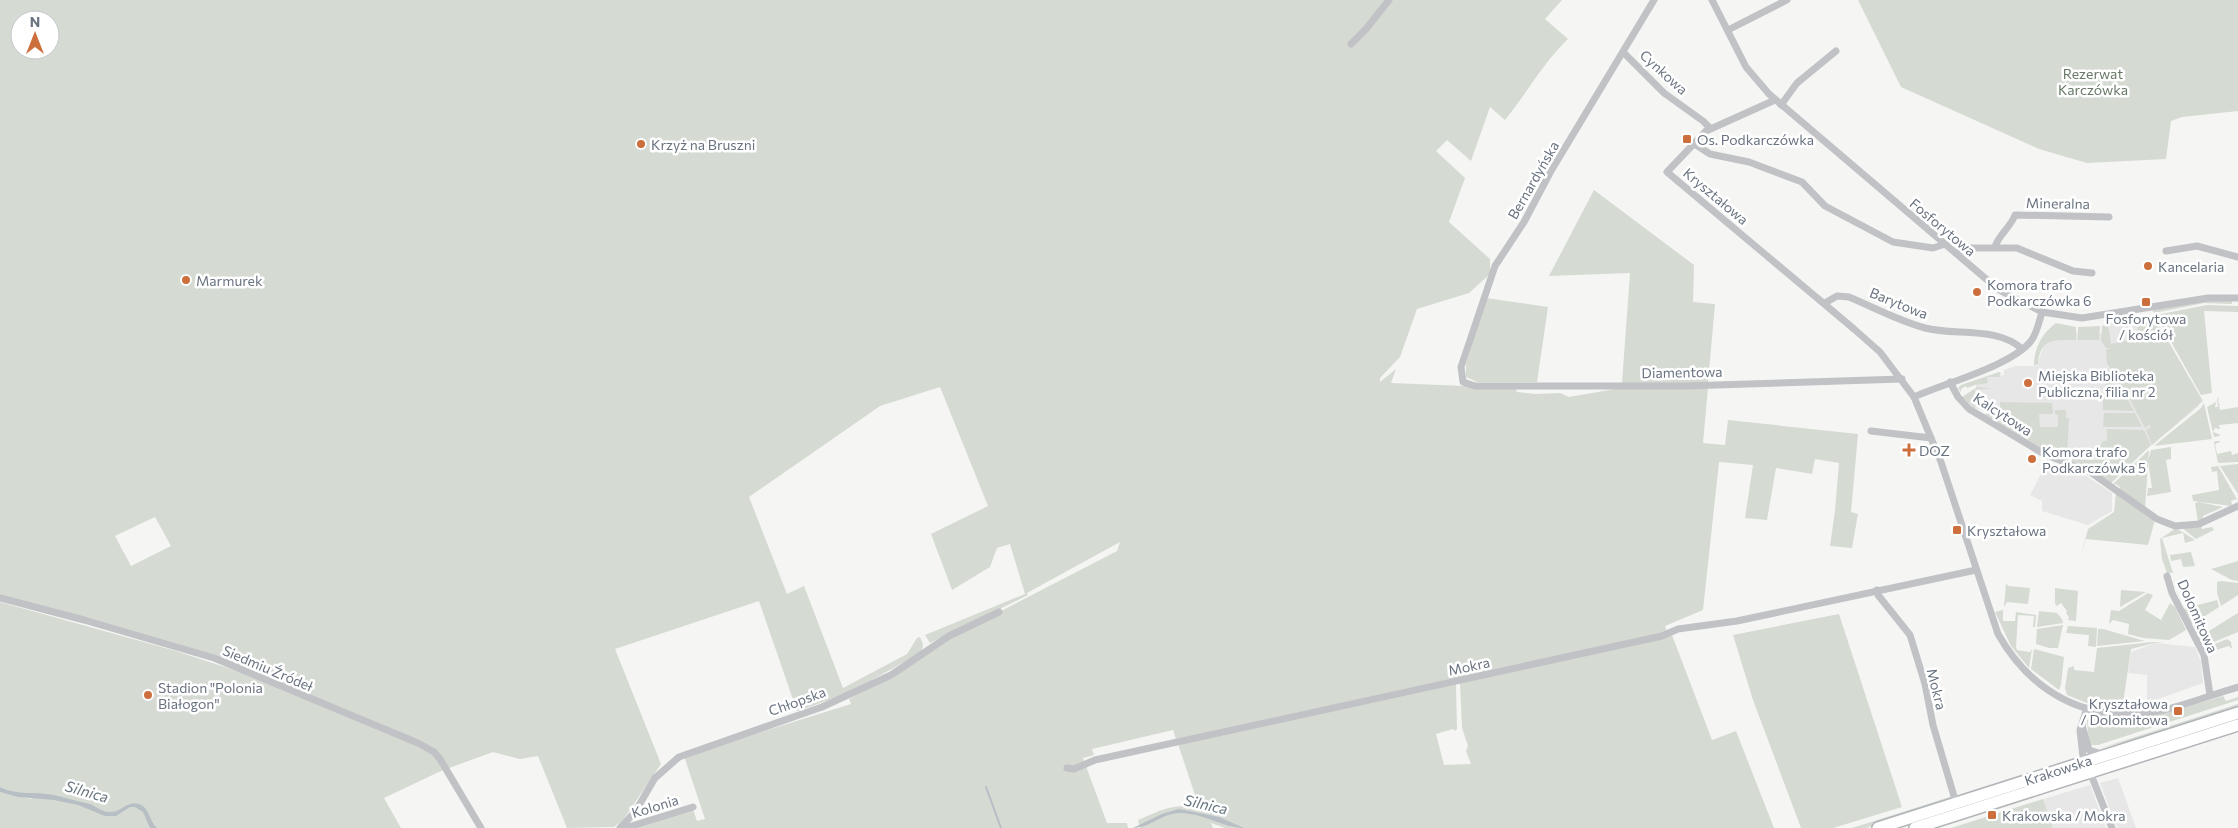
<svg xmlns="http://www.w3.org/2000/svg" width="2238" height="828" font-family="Commissioner,sans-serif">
<rect width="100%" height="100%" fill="#f5f6f3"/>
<g fill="#e6e7e6">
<polygon points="2153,315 2199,406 2137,457 2128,468 2084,462 2054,453 2010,429 1986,414 1985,411 1974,408 1974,392 1977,384 1984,378 2004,375 2004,370 2016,366 2037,366 2048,332 2109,333 2108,324"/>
<polygon points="2044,468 2082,473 2112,493 2112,511 2088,525 2042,511 2042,501 2030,495"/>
<polygon points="2155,643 2195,647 2201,662 2203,683 2147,703 2147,675 2128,673 2131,652"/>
<polygon points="2118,778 2136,828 2117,828 2100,783"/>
<polygon points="2090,785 2106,828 2053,828 2043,799"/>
</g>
<g fill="#d5dad3" fill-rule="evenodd">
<path d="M0 0H1562L1545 19 1568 39C1543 63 1527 93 1505 120L1490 107 1471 161 1447 140 1436 151 1465 178 1449 222 1490 259V274L1469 293 1417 309 1400 357 1380 378V382L1396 369 1391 383 1515 388 1517 392 1536 394 1560 393 1569 397 1621 388H1708L1703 443 1725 445 1728 420 1858 434 1851 512 1858 514 1852 548 1830 546 1835 511 1839 463 1815 459 1812 474 1776 468 1767 520 1745 518 1753 465 1719 462 1703 610 1665 626 1667 632 1176 739 1173 730 1092 749 1094 755 1083 758 1107 823H1127L1128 828H636L693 809 697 821 705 819 684 756 851 704 849 699 889 678 949 638 1117 551 1120 542 1027 593 1028 595 930 643 925 635 1025 594 1010 544 997 548 990 567 952 590 931 534 988 506 940 387 880 406 749 497 787 594 804 586 843 688 907 654 917 638 920 637 923 644 922 651C881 676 843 697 797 711L759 601 615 649 661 764 623 820 614 827 567 828 538 756 520 759 493 752 441 771 384 798 401 828H0V792L32 799 33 794 14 793 0 787V602L176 651 240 672 238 665 0 595ZM20 20H50V50H20ZM155 517 171 546 131 566 115 536Z"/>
<polygon points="1858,0 2238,0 2238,111 2182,117 2171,121 2166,159 2087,163 2039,149 1901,87"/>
<polygon points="1594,190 1694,265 1693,302 1715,304 1708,383 1622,383 1630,273 1549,276"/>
<polygon points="1486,298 1548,307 1537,382 1477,382 1466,377 1466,364"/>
<polygon points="2202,301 2232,301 2232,304 2204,303 2154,313 2152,310"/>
<polygon points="2207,305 2238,306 2238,312 2204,311 2212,393 2201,395 2156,315"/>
<polygon points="2153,315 2203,401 2152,445 2146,430 2151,427 2149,425 2145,428 2127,394 2107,363 2106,350 2110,348 2106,348 2101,341 2102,326 2108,324 2111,344 2139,338 2136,319"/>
<path d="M2056 323 2076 327V340C2055 340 2040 337 2038 364L2034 366C2034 348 2042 333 2056 323Z"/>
<polygon points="2100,326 2099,340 2078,340 2078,327"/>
<polygon points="2109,370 2110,371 2125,395 2104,394 2107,371"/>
<polygon points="1999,372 2001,373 1999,377 1987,377 1988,383 1975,385 1967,388 1966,386 1961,389 1961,392 1958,388 1961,385"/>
<polygon points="1977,387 1994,389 1975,389 1975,409 1962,397"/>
<polygon points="2103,396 2126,396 2134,411 2103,410"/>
<polygon points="2220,396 2218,399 2220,410 2238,407 2238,423 2219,425 2220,429 2215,428 2213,432 2219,434 2220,436 2214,437 2207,407 2216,402 2215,407 2218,407 2217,399"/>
<polygon points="2000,402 2052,403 2053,414 2039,414 2040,427 2058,427 2058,415 2055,414 2055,410 2066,410 2066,418 2069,418 2067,458 2047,453 1984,414 1990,414 1996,421 2007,422 2007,419 2004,419 2003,411 1982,410 1982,408 2000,408"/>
<polygon points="2204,403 2212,439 2154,446 2201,408"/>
<polygon points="2104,413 2135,413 2142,427 2103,427"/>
<polygon points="2107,429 2144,430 2151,445 2110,484 2092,468 2072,461 2071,457 2083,460 2097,460 2098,451 2103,441 2107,441"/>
<polygon points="2215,441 2220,441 2220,442 2215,444 2217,454 2231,451 2232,455 2238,453 2238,462 2218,463 2214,443"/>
<polygon points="2171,447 2171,459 2166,460 2171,492 2147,496 2148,488 2152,488 2148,461 2151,450"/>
<polygon points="2149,450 2145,509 2119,490 2120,487 2116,484 2112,485"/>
<polygon points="2238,464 2238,494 2220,466"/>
<polygon points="2218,466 2238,501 2236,499 2231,501 2232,504 2231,506 2193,501 2192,495 2219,490 2217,471 2212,472 2211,467"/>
<polygon points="2116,492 2155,520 2148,545 2086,539 2081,556 2088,529 2114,512"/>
<polygon points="2199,502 2223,507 2203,516 2203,519 2198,522 2195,503"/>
<polygon points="2201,526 2202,529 2212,527 2214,530 2196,539 2182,528"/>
<polygon points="2176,528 2195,540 2185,543 2183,533 2162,538 2173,573 2167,573 2162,559 2160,539"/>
<polygon points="2191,552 2195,566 2183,567 2181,559 2171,561 2170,555"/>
<polygon points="2238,561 2238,581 2232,580 2211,569"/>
<polygon points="2221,581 2238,583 2238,595 2221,606 2217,593 2217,582"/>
<polygon points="2006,583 2008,586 2030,588 2028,604 2007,602 2004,607"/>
<polygon points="2055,588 2078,591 2076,621 2068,620 2069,617 2066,613 2067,611 2061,603 2057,606 2055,604"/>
<polygon points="2121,590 2146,592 2120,607"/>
<polygon points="2148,593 2153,595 2145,610 2161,620 2170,603 2175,607 2186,630 2169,640 2143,638 2128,634 2129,624 2113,620 2109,624 2111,610 2119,611"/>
<polygon points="2217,600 2219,607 2191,625 2183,609"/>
<polygon points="2003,610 2003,621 2015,621 2016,612 2036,615 2035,627 2033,627 2034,616 2018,615 2016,647 2017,650 2030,652 2032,649 2029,668 2011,646 1995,612"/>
<polygon points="2039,611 2057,613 2062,619 2063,623 2037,627"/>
<polygon points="2238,613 2238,632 2209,644 2202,644 2194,628 2195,626 2200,633 2202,631 2204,634"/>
<polygon points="1839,614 1902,807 1833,828 1801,828 1753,700 1733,635"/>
<polygon points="2063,625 2058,648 2049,648 2036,644 2037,629"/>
<polygon points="2068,626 2097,628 2096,647 2088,646 2089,635 2066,633"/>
<polygon points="2098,629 2103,629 2145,641 2097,646"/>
<path d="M1672 635 1712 740 1736 731 1774 828H1225L1211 823 1213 828H1140L1138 820C1164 809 1170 804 1199 807L1178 744 1456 684 1457 729 1455 731 1453 729 1436 734 1444 765 1471 764 1466 751 1468 746 1462 728 1460 683Z"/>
<polygon points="2227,639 2231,642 2232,649 2229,646 2206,653 2210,646"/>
<polygon points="2152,642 2165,643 2154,643 2131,649 2122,710 2089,704 2067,695 2065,688 2068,668 2074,666 2074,670 2094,672 2097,648"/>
<polygon points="2034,649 2064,657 2061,685 2059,690 2031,669"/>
<polygon points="2223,696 2226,701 2238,697 2238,700 2098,745 2091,745 2088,733 2087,720 2094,713 2170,711 2177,713 2181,712 2180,709"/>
<polygon points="2238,704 2238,709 2172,730 2098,749"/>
<polygon points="1953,796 1950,801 1866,828 1852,828"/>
<polygon points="2043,799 2053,828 1951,828"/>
</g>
<g fill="#b7bfc5">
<path d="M0 787C18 796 34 791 53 795 64 797 75 801 86 803 95 804 101 813 111 812 121 812 128 800 139 804 150 808 149 821 157 828H150L143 812 135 807H130L116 816H105L78 805 54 800 18 797 0 792Z"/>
<path d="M1179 809 1219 817 1244 828C1224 828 1203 813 1180 813 1162 813 1150 828 1133 828L1162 814Z"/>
</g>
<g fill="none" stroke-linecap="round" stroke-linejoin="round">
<polyline stroke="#b7bfc5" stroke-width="2" points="986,787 1001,828"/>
<g stroke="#b1b4b8" stroke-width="14">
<g id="primary">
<polyline points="1878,828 2238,713"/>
<polyline points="1915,828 2238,725"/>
</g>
</g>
<g stroke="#c0c2c6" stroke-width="7">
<polyline points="1654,0 1551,171 1524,222 1495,266 1461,367 1463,382 1475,386 1685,386 1902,379"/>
<polyline points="1712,0 1746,67 1769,94 1999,290 2042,312 2082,318 2208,298 2238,298"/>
<polyline points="1728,30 1787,0"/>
<polyline points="1351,44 1366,29 1389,0"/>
<polyline points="1624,53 1664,93 1703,121 1710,128"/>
<path d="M1775 100 1706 131 1667 172 1854 329 1880 352 1914 397 1941 462 1998 634C2031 692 2086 723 2154 712 2182 707 2210 695 2238 687"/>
<polyline points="1781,105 1797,83 1836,51"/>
<polyline points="1693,143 1710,154 1749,162 1802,182 1825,206 1893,242 1933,248 1945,244"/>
<path d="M1995 247C1998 235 2011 227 2015 215L2109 217"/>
<polyline points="2166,251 2197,246 2238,257"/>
<polyline points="1956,253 1966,248 2017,248 2073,271 2092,273"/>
<path d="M1825 303 1837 296 1849 297C1873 307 1899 321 1925 328 1954 336 1998 326 2022 349"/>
<polyline points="1950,382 1958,397 1969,409 2044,454 2090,472 2157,519 2175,526 2199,524 2238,506"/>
<path d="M1914 397C1945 383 2011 366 2031 341 2037 333 2039 322 2042 312"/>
<polyline points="1871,431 1931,438"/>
<polyline points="2167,576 2172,593 2204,655 2210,695"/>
<polyline points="1877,590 1878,595 1910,635 1925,684 1933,725 1956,803"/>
<polyline points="0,598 84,620 214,658 418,743 434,752 440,759 481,828"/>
<polyline points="2082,725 2089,750 2102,754"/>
<polyline points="2079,763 2083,757 2080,730 2087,708"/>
<polyline points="1067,768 1074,769 1095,760 1662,636 1678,629 1737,621 1976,570"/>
<polyline points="2090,772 2112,828"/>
<polyline points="620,828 635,812 655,778 679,757 822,707 891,675 949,636 999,612"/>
<polyline points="625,828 693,807"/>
</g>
<use href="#primary" stroke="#fff" stroke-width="11"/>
</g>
<g fill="#cc6f3d" stroke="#fff" stroke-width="2">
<rect x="1682" y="134" width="10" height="10" rx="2.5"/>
<circle cx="641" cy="144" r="5"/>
<circle cx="2148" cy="266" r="5"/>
<circle cx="186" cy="280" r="5"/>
<circle cx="1977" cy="292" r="5"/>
<rect x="2141" y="297" width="10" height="10" rx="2.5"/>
<circle cx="2028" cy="383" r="5"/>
<path d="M1906.5 442.5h5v5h5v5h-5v5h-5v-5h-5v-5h5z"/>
<circle cx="2032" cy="459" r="5"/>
<rect x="1952" y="525" width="10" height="10" rx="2.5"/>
<circle cx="148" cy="695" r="5"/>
<rect x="2173" y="706" width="10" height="10" rx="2.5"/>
<rect x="1987" y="810" width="10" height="10" rx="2.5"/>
</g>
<g text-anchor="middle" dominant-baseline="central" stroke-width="5" stroke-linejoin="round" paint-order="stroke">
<g font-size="14" fill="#697380" stroke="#fff">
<text transform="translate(1664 72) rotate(42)">Cynkowa</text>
<text transform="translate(1533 180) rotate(-60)">Bernardyńska</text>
<text transform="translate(1716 196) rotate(40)">Kryształowa</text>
<text transform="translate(2058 203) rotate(1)">Mineralna</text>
<text transform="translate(1943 227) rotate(40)">Fosforytowa</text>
<text transform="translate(1899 303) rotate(22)">Barytowa</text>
<text transform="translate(1682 372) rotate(-1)">Diamentowa</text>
<text transform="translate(2003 414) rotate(33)">Kalcytowa</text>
<text transform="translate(2198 616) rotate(66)">Dolomitowa</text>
<text transform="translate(1469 666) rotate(-12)">Mokra</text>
<text transform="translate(268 668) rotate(23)">Siedmiu Źródeł</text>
<text transform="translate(1937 689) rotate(76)">Mokra</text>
<text transform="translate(797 701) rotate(-20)">Chłopska</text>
<text transform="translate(2058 770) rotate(-18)">Krakowska</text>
<text transform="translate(655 806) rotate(-17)">Kolonia</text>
</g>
<g font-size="14" fill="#687867" stroke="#fff">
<text x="2093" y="73">Rezerwat<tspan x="2093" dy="16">Karczówka</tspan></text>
</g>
<g font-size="14" fill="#697380" stroke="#fff" text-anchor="start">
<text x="1697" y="139">Os. Podkarczówka</text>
<text x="651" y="144">Krzyż na Bruszni</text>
<text x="2158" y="266">Kancelaria</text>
<text x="196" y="280">Marmurek</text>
<text x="1987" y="284">Komora trafo<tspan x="1987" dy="16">Podkarczówka 6</tspan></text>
<text x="2146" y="318" text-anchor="middle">Fosforytowa<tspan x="2146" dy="16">/ kościół</tspan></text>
<text x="2038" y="375">Miejska Biblioteka<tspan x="2038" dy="16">Publiczna, filia nr 2</tspan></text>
<text x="1919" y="450">DOZ</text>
<text x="2042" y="451">Komora trafo<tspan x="2042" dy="16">Podkarczówka 5</tspan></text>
<text x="1967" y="530">Kryształowa</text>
<text x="158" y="687">Stadion "Polonia<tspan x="158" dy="16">Białogon"</tspan></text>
<text x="2168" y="703" text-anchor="end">Kryształowa<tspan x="2168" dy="16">/ Dolomitowa</tspan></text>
<text x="2002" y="815">Krakowska / Mokra</text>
</g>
<g font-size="15" font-style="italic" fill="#64737c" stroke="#fff">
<text transform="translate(87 791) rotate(16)">Silnica</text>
<text transform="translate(1206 804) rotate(13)">Silnica</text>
</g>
</g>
<g transform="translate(35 35)"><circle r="24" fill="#ffffff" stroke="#c3c7cc"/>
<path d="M0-4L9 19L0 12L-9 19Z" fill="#cc6f3d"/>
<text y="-8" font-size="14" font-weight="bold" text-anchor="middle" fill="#697380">N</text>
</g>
</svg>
